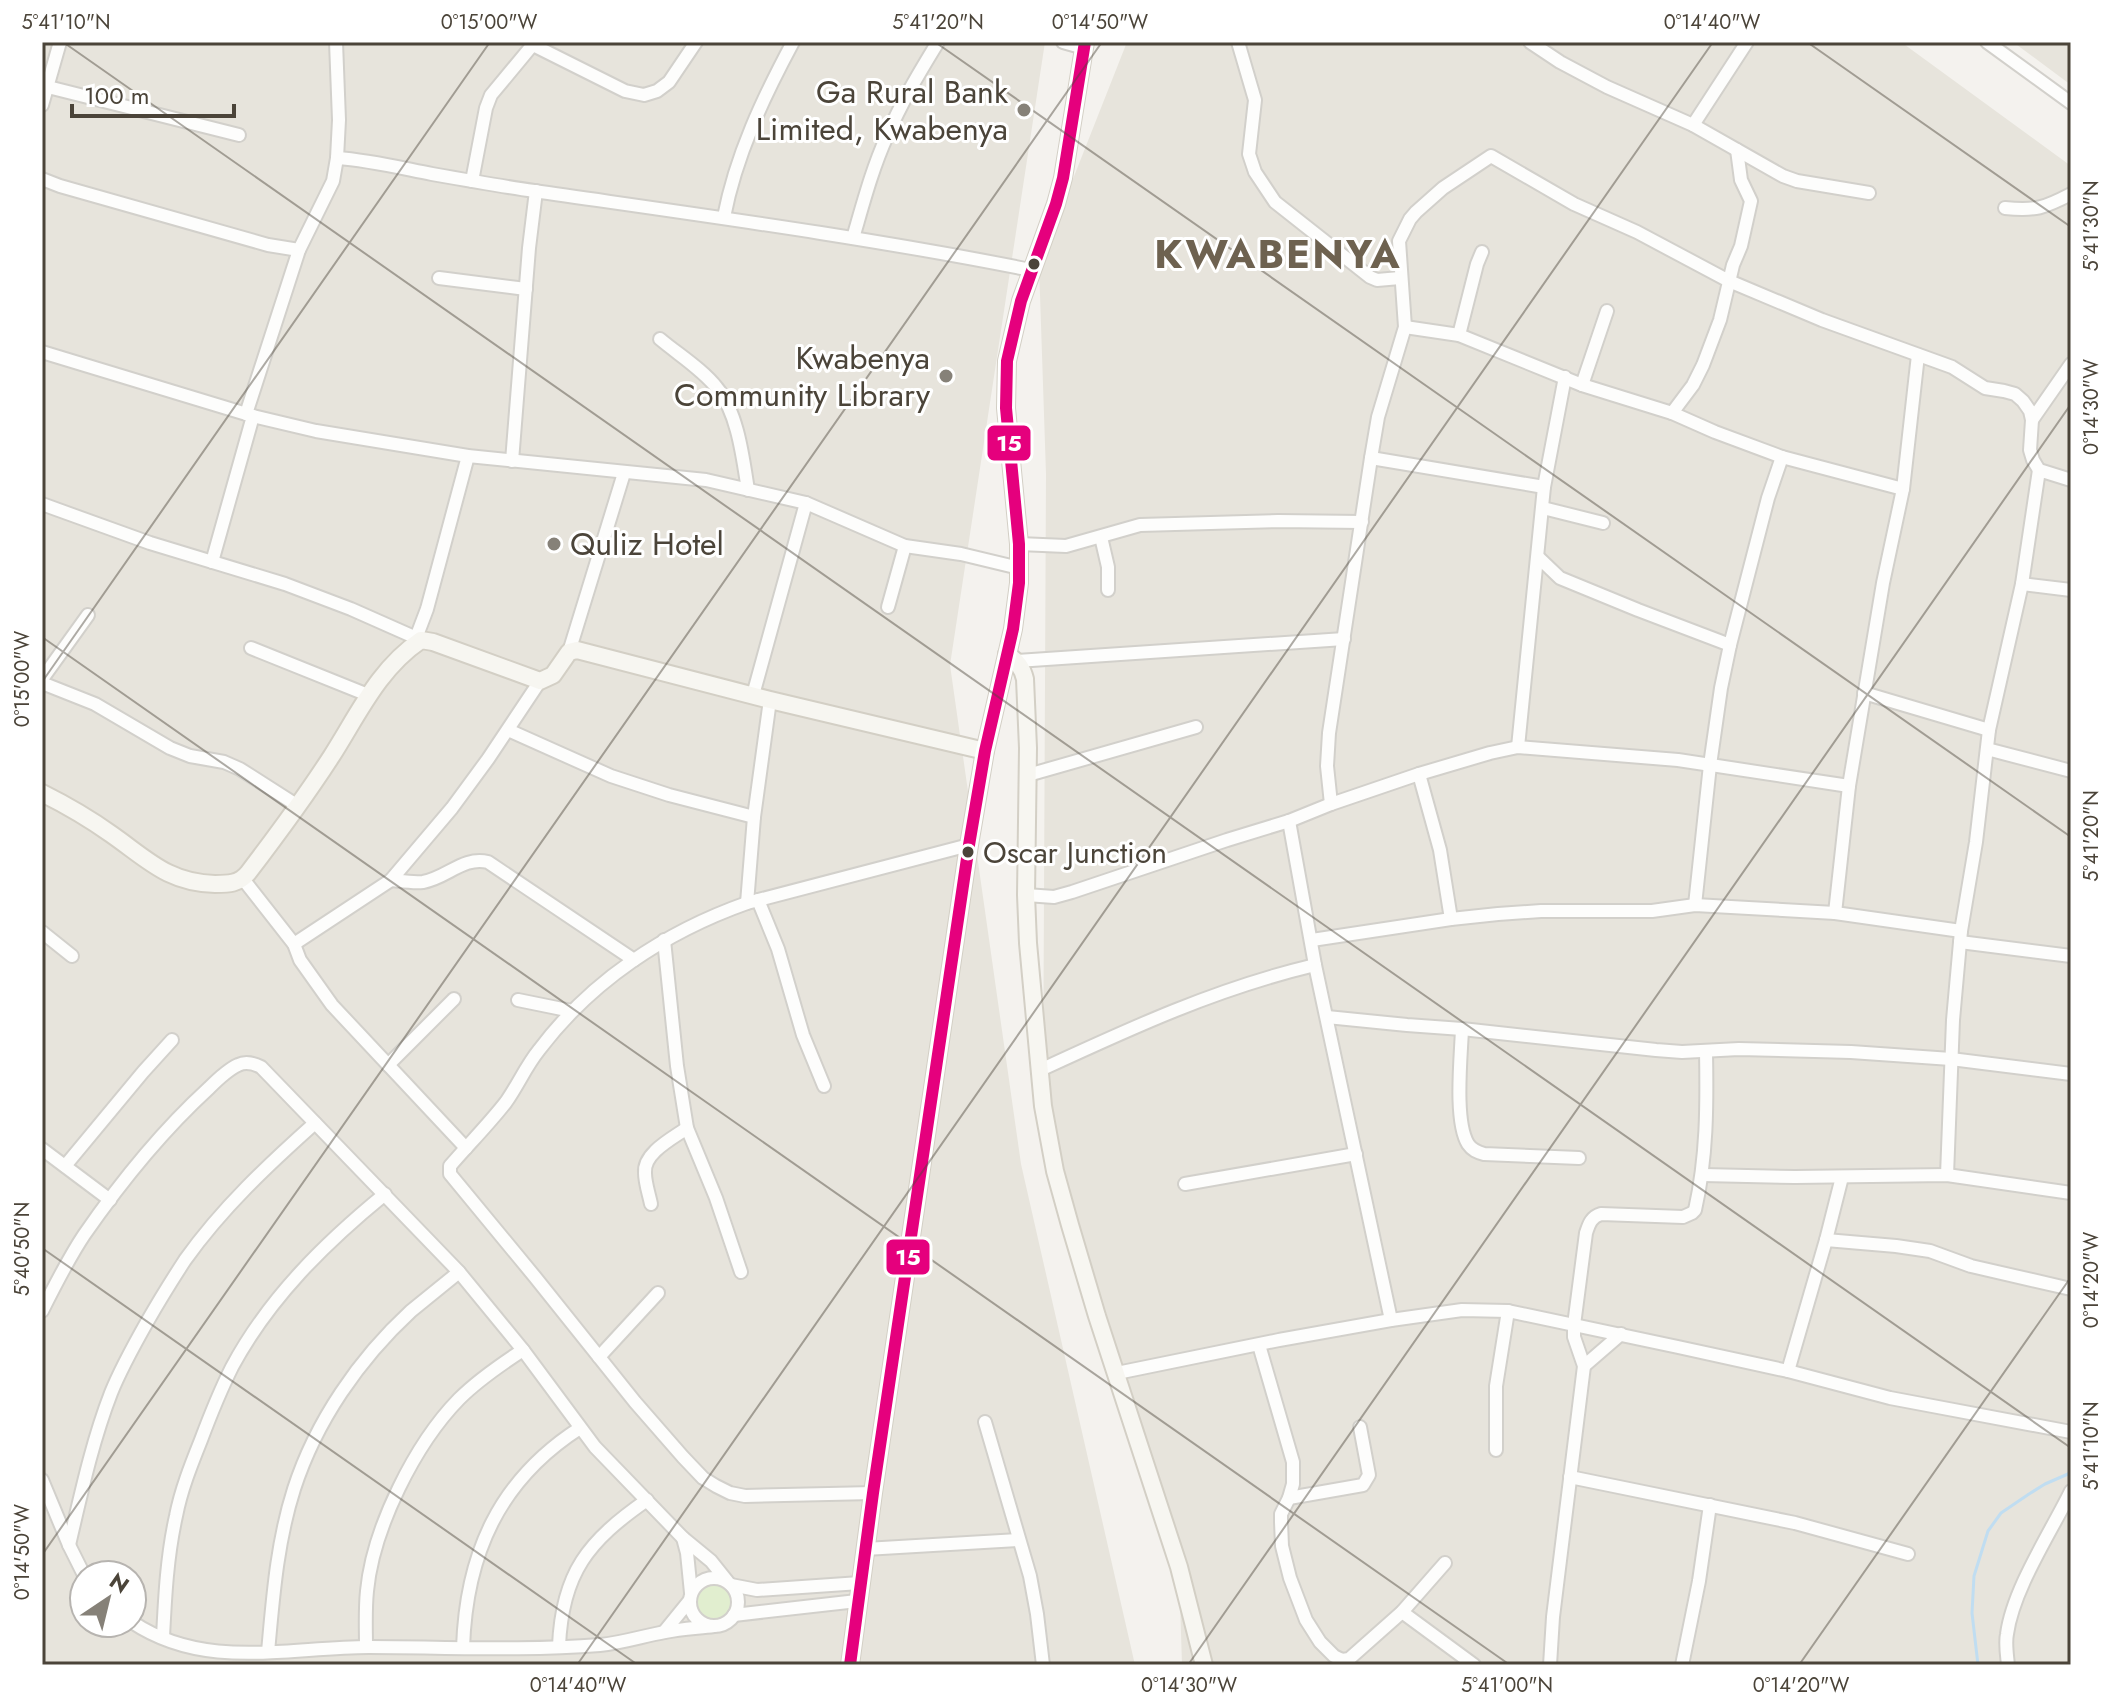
<svg xmlns="http://www.w3.org/2000/svg" width="2113" height="1707" font-family="Jost,sans-serif">
<rect width="100%" height="100%" fill="#f4f2ee"/>
<g fill="#e7e4dc" fill-rule="evenodd">
<path d="M42 42H1045L950 665 1021 1164 1135 1665H42ZM84 1575H132V1623H84Z"/>
<polygon points="1127,42 1901,42 2071,166 2071,1665 1182,1665 1179,1567 1043,1106 1046,474 1039,265"/>
<polygon points="2013,42 2071,42 2071,85"/>
</g>
<circle fill="#e1eecf" cx="714" cy="1602" r="17"/>
<g fill="none" stroke-linecap="round" stroke-linejoin="round">
<polyline stroke="#c0ddf1" stroke-width="3" points="1978,1665 1972,1613 1974,1576 1988,1531 2001,1513 2029,1494 2045,1484 2068,1474 2071,1470"/>
<g stroke="#d2d0cb" stroke-width="16">
<g id="street">
<polyline points="1063,42 1084,48"/>
<polyline points="1238,42 1255,100 1249,154 1255,172 1275,202 1370,277 1377,280 1400,278"/>
<polyline points="1530,42 1560,62 1607,87 1693,125 1783,176 1797,181 1869,193"/>
<polyline points="1987,42 2071,103"/>
<polyline points="533,45 625,91 644,95 657,91 669,82 696,42"/>
<polyline points="48,87 239,135"/>
<polyline points="42,105 60,42"/>
<polyline points="1693,125 1747,42"/>
<path d="M337 158C369 160 401 168 432 174 466 180 500 186 534 191 700 215 866 237 1031 270"/>
<polyline points="42,179 60,186 268,245 299,250"/>
<polyline points="472,181 486,108 491,95 535,42"/>
<path d="M2005 208C2036 211 2044 208 2071 194"/>
<path d="M724 217C736 155 763 98 793 42"/>
<path d="M853 238C863 204 872 169 887 136 901 103 919 73 938 42"/>
<polyline points="439,278 526,289"/>
<polyline points="1405,327 1459,335 1582,385 1672,413 1715,432 1782,457 1903,489"/>
<polyline points="1459,335 1477,264 1482,252"/>
<path d="M660 339C679 355 702 369 717 388 738 413 743 459 748 490"/>
<polyline points="42,352 253,416 316,431 468,456 706,480 806,503 905,546 961,554 1019,568"/>
<polyline points="1582,385 1607,311"/>
<polyline points="1672,413 1693,385 1703,365 1720,320 1733,265 1741,246 1751,201 1741,180 1737,150"/>
<polyline points="246,414 299,250 333,181 337,158 339,120 336,42"/>
<polyline points="2032,420 2071,364"/>
<polyline points="1371,458 1544,487"/>
<polyline points="512,461 529,248 536,191"/>
<polyline points="42,504 150,543 285,584 351,609 421,640"/>
<polyline points="1543,508 1603,523"/>
<polyline points="1101,537 1108,567 1108,590"/>
<polyline points="1019,544 1066,546 1140,525 1278,521 1362,522"/>
<polyline points="1538,557 1560,578 1638,610 1730,645"/>
<polyline points="212,562 253,416"/>
<polyline points="2022,584 2071,590"/>
<polyline points="888,607 905,546"/>
<polyline points="416,638 427,609 468,456"/>
<polyline points="251,648 368,695"/>
<polyline points="569,652 624,473"/>
<polyline points="1017,661 1344,639"/>
<polyline points="42,679 88,615"/>
<polyline points="42,683 95,704 170,748 190,756 224,762 240,769 298,806"/>
<polyline points="1864,693 1989,730"/>
<polyline points="753,695 806,503"/>
<polyline points="508,730 611,776 669,795 754,817"/>
<polyline points="1518,747 1544,487 1565,377"/>
<polyline points="1987,749 2071,771"/>
<polyline points="1419,774 1440,850 1451,919"/>
<polyline points="1028,775 1196,727"/>
<polyline points="1331,804 1327,766 1329,733 1371,458 1378,417 1405,327 1399,241 1410,219 1416,212 1443,188 1491,156 1574,204 1637,232 1729,281 1822,320 1952,367 1985,388 2004,391 2015,394 2023,401 2030,411 2032,420 2030,450 2033,460 2039,470 2071,480"/>
<polyline points="1289,821 1315,965 1391,1320"/>
<polyline points="243,879 294,944 300,960 332,1005 466,1148"/>
<path d="M391 880C401 881 412 883 423 882 447 878 463 856 488 862L634 960"/>
<polyline points="1026,895 1054,897 1072,892 1227,840 1289,821 1331,804 1419,774 1490,753 1518,747 1678,760 1849,786"/>
<polyline points="758,900 778,949 803,1035 824,1086"/>
<polyline points="747,903 754,817 770,700"/>
<polyline points="1695,905 1710,765 1721,688 1730,645 1768,498 1782,457"/>
<polyline points="1835,913 1849,786 1883,583 1903,489 1918,355"/>
<polyline points="42,932 72,956"/>
<polyline points="664,940 677,1066 687,1128 716,1198 741,1272"/>
<polyline points="1312,940 1451,919 1498,914 1541,911 1652,911 1695,905 1835,913 1961,931"/>
<polyline points="1960,942 2071,956"/>
<polyline points="294,944 391,880 452,808 488,759 540,681"/>
<polyline points="518,1000 572,1011"/>
<polyline points="1327,1017 1407,1025 1462,1029 1656,1050 1682,1052 1739,1049 1851,1052 1951,1059 2071,1074"/>
<path d="M1462 1029C1461 1057 1454 1121 1468 1144 1472 1150 1477 1152 1484 1154L1579 1158"/>
<polyline points="388,1065 454,999"/>
<path d="M1038 1071C1131 1028 1215 989 1315 965"/>
<polyline points="42,1149 110,1200"/>
<polyline points="65,1166 143,1072 172,1040"/>
<polyline points="1703,1175 1795,1177 1947,1175 2071,1193"/>
<polyline points="1947,1175 1953,1020 1961,931 1976,842 1989,730 2022,584 2039,470"/>
<polyline points="1185,1184 1356,1154"/>
<path d="M651 1204C649 1194 645 1183 645 1173 643 1153 673 1138 687 1128"/>
<polyline points="1826,1240 1896,1246 1930,1251 1971,1266 2071,1289"/>
<path d="M42 1311C55 1285 68 1259 84 1235 120 1183 162 1131 209 1088 217 1080 227 1070 238 1065 246 1061 253 1063 261 1067L459 1272 523 1350 595 1447 683 1538 711 1561 727 1581"/>
<polyline points="1259,1345 1293,1462 1293,1484 1289,1498 1281,1514 1281,1522 1282,1546 1290,1578 1306,1620 1320,1642 1334,1656 1342,1660 1349,1659 1402,1612 1445,1563"/>
<polyline points="599,1357 658,1293"/>
<polyline points="1584,1366 1621,1334"/>
<polyline points="1788,1371 1826,1240 1842,1177"/>
<polyline points="1117,1373 1279,1340 1391,1320 1462,1310 1508,1311 1678,1347 1788,1371 1890,1398 2071,1432"/>
<polyline points="985,1422 1030,1576 1037,1614 1043,1665"/>
<polyline points="1496,1450 1496,1386 1508,1311"/>
<polyline points="1570,1477 1795,1523 1908,1554"/>
<polyline points="42,1480 69,1545 84,1575"/>
<path d="M873 1493 745 1496 730 1493 716 1486 703 1478 683 1457 635 1402 535 1277 450 1174V1166C468 1145 489 1124 506 1102 518 1085 526 1066 539 1050 591 981 665 932 747 903L969 845"/>
<polyline points="1289,1498 1363,1485 1369,1475 1360,1427"/>
<polyline points="683,1538 687,1553 691,1593"/>
<path d="M69 1545C81 1494 92 1442 111 1393 121 1368 134 1345 147 1322 159 1301 172 1280 185 1260 222 1208 268 1165 315 1123"/>
<polyline points="865,1549 1019,1540"/>
<circle cx="714" cy="1602" r="24"/>
<polyline points="731,1585 757,1590 860,1583"/>
<polyline points="1402,1612 1474,1665"/>
<polyline points="734,1615 857,1601"/>
<path d="M132 1622C205 1671 288 1647 369 1647 446 1647 523 1651 600 1645 622 1643 643 1636 665 1632 681 1629 698 1628 714 1626"/>
<polyline points="664,1632 690,1600"/>
<path d="M163 1637C165 1597 167 1556 176 1516 181 1490 191 1465 201 1440 210 1416 220 1391 232 1367 269 1298 325 1243 385 1194"/>
<path d="M559 1646C562 1573 588 1541 647 1500"/>
<path d="M366 1647C366 1629 365 1610 367 1591 373 1528 415 1444 459 1399 478 1380 500 1365 523 1350"/>
<path d="M463 1648C466 1554 499 1480 580 1428"/>
<path d="M268 1652C273 1597 277 1542 294 1489 316 1421 359 1359 411 1311 427 1298 443 1285 459 1272"/>
<path d="M1550 1665 1553 1617 1584 1366 1574 1337V1325L1586 1233C1589 1224 1591 1217 1601 1214L1683 1217 1692 1213 1695 1210C1707 1157 1707 1105 1706 1051"/>
<polyline points="1682,1665 1699,1581 1710,1505"/>
<path d="M2008 1665C2007 1655 2005 1643 2007 1634 2013 1589 2051 1532 2071 1491"/>
</g>
</g>
<g stroke="#d3cfc5" stroke-width="20">
<g id="secondary">
<path d="M1007 654C1017 661 1022 667 1025 679L1028 748 1026 895 1028 943 1043 1106 1055 1171 1070 1225 1097 1316 1179 1567 1204 1665"/>
<path d="M42 793C66 805 90 819 111 834 147 859 168 883 215 884 228 884 239 884 248 873 277 835 305 797 331 757 358 715 378 669 421 640L433 642 540 681 553 675 569 652 577 650 770 700 985 751"/>
<polyline points="850,1665 873,1493 969,845 985,751 1013,629 1019,583 1019,544 1006,408 1007,361 1021,301 1056,204 1063,178 1085,42"/>
</g>
</g>
<use href="#street" stroke="#fdfdfc" stroke-width="12"/>
<use href="#secondary" stroke="#f7f6f1" stroke-width="16"/>
<g stroke="#fff" stroke-width="18">
<polyline id="bus-1" points="850,1665 873,1493 969,845 985,751 1013,629 1019,583 1019,544 1006,408 1007,361 1021,301 1056,204 1063,178 1085,42"/>
</g>
<use href="#bus-1" stroke="#e5007d" stroke-width="12"/>
</g>
<path fill="none" stroke="#4b4439" stroke-width="2" stroke-opacity="0.45" d="M63 42 2071 1448M935 42 2071 837M1807 42 2071 227M42 637 1510 1665M42 682 490 42M42 1248 638 1665M42 1555 1102 42M577 1665 1713 42M1188 1665 2071 404M1799 1665 2071 1277"/>
<g fill="#868178" stroke="#fff" stroke-width="3">
<circle cx="1024" cy="110" r="8"/>
<circle cx="946" cy="376" r="8"/>
<circle cx="554" cy="544" r="8"/>
</g>
<g fill="#4b4439" stroke="#fff" stroke-width="3">
<circle cx="1034" cy="264" r="7"/>
<circle cx="968" cy="852" r="7"/>
</g>
<g text-anchor="middle" dominant-baseline="central" stroke-width="6" stroke-linejoin="round" paint-order="stroke">
<g font-size="30" fill="#4b4439" stroke="#fff" text-anchor="start">
<text x="983" y="852">Oscar Junction</text>
</g>
<g font-size="32" fill="#4b4439" stroke="#fff" text-anchor="end">
<text x="1008" y="92">Ga Rural Bank<tspan x="1008" dy="37">Limited, Kwabenya</tspan></text>
<text x="930" y="358">Kwabenya<tspan x="930" dy="37">Community Library</tspan></text>
<text x="570" y="544" text-anchor="start">Quliz Hotel</text>
</g>
<g font-size="40" font-weight="bold" letter-spacing="2" fill="#6e6250" stroke="#fff">
<text x="1278" y="254">KWABENYA</text>
</g>
</g>
<g stroke="#fff" stroke-width="3">
<rect x="986" y="424" width="46" height="38" rx="8" fill="#e5007d"/>
<rect x="885" y="1238" width="46" height="38" rx="8" fill="#e5007d"/>
</g>
<g font-size="22" text-anchor="middle" font-weight="bold" fill="#fff">
<text x="1009" y="451">15</text>
<text x="908" y="1265">15</text>
</g>
<rect width="2113" height="1707" fill="none" stroke="#ffffff" stroke-width="88"/>
<g transform="translate(108 1599) rotate(35)"><circle r="38" fill="#ffffff" stroke="#b7b4b0" stroke-width="2"/>
<path d="M0-6L14 30L0 20L-14 30Z" fill="#868178"/>
<text y="-12" font-size="22" font-weight="bold" text-anchor="middle" fill="#4b4439">N</text>
</g>
<path d="M72 104v12h162v-12" fill="none" stroke="#4b4439" stroke-width="4"/>
<text x="84" y="104" font-size="24" fill="#4b4439" stroke="#ffffff" stroke-width="6" paint-order="stroke">100 m</text>
<rect x="44" y="44" width="2025" height="1619" fill="none" stroke="#4b4439" stroke-width="3"/>
<g font-size="20" text-anchor="middle" fill="#4b4439">
<text x="66" y="29">5°41'10"N</text>
<text x="489" y="29">0°15'00"W</text>
<text x="938" y="29">5°41'20"N</text>
<text x="1100" y="29">0°14'50"W</text>
<text x="1712" y="29">0°14'40"W</text>
<text transform="translate(2091 226) rotate(-90)" y="7">5°41'30"N</text>
<text transform="translate(2091 407) rotate(-90)" y="7">0°14'30"W</text>
<text transform="translate(22 679) rotate(-90)" y="7">0°15'00"W</text>
<text transform="translate(2091 836) rotate(-90)" y="7">5°41'20"N</text>
<text transform="translate(22 1249) rotate(-90)" y="7">5°40'50"N</text>
<text transform="translate(2091 1280) rotate(-90)" y="7">0°14'20"W</text>
<text transform="translate(2091 1446) rotate(-90)" y="7">5°41'10"N</text>
<text transform="translate(22 1552) rotate(-90)" y="7">0°14'50"W</text>
<text x="578" y="1692">0°14'40"W</text>
<text x="1189" y="1692">0°14'30"W</text>
<text x="1507" y="1692">5°41'00"N</text>
<text x="1801" y="1692">0°14'20"W</text>
</g>
</svg>
